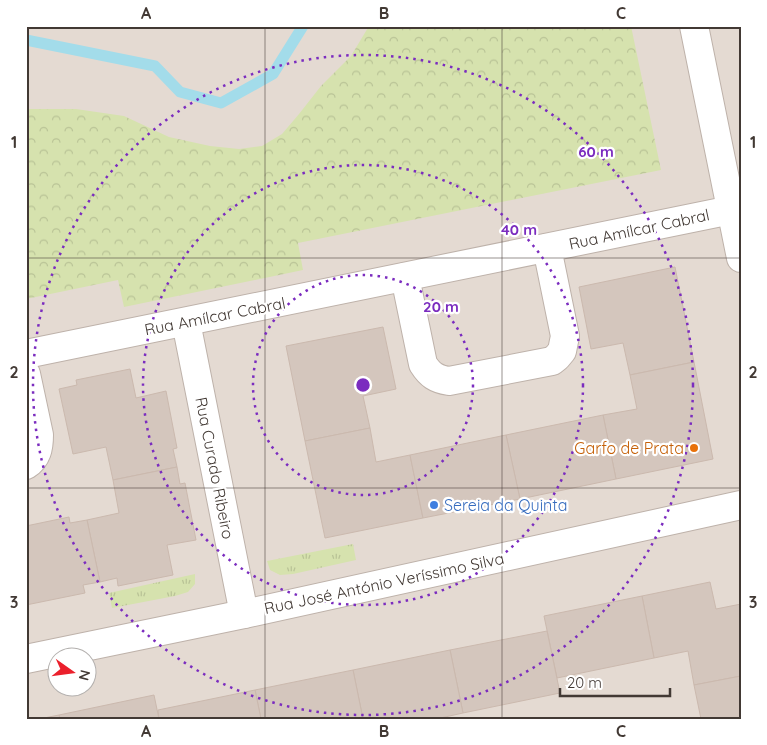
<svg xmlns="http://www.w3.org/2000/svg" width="767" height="745" font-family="Quicksand,sans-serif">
<defs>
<pattern id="grass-tufts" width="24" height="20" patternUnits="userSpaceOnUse" patternTransform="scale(1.25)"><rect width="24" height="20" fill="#d6e2ae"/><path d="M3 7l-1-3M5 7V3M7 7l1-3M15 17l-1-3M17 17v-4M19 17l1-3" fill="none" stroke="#b9c396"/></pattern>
<pattern id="park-crowns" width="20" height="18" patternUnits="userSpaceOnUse" patternTransform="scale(1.25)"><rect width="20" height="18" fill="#d6e2ae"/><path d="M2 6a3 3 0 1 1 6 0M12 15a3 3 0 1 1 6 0" fill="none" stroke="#b9c396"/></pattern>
</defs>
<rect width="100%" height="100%" fill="#f0eae3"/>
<path fill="#e4dad2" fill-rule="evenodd" d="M26 26H741V719H26ZM58 658H88V688H58Z"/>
<g fill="url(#grass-tufts)">
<polygon points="353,544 356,560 293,574 280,575 270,570 267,561"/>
<polygon points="195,574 195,584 188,592 175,596 112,608 109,593"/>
</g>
<polygon fill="url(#park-crowns)" points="369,26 631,26 661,170 298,243 303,270 124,307 118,280 26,299 26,109 76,109 124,116 169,137 210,146 239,149 262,146 282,134 299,114 321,86 351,56"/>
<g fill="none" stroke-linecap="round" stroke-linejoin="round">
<polyline stroke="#a3dcea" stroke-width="11" points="26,40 155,66 180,92 221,103 273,74 303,26"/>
</g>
<g fill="#d4c6bd" stroke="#cbb9ae">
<polygon points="675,267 694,362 630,375 623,343 591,349 579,287"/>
<polygon points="383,327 396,389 363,396 370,428 305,441 286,346"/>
<polygon points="694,362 713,459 616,479 603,415 637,409 630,375"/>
<polygon points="130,369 136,398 166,391 177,448 173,449 177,467 113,480 106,447 73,454 59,389 77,385 76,380"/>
<polygon points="603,415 616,479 520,499 506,435"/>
<polygon points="370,428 376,462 410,455 423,518 325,538 305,441"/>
<polygon points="506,435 520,499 423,518 410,455"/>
<polygon points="177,467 180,484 185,483 196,540 167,545 173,575 118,586 117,578 100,582 87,520 119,513 113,480"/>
<polygon points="69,517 70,523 87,520 100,582 83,585 85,593 26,605 26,526"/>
<polygon points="710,582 716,609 741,604 741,676 694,685 688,651 654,658 642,596"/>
<polygon points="642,596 654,658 557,678 544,616"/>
<polygon points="547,631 560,693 463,713 450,650"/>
<polygon points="450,650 463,713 436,719 363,719 353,670"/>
<polygon points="353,670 363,719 261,719 255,690"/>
<polygon points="741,676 741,719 701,719 694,685"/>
<polygon points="255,690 261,719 159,719 158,710"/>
<polygon points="154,695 159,719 60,719 59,715"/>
<polygon points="59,715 60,719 39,719"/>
</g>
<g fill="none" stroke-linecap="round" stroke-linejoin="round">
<g stroke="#beb2aa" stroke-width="30">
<g id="minor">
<polyline points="694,26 741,258"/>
<path d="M405 277 423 364C430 375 436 379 449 381L552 361 557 357 562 351 565 336 547 248"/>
<polyline points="186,322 244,614"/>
<polyline points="26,354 741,208"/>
<path d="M26 374 39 435C39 448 37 458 26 465"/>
<polyline points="26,659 244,614 741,505"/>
</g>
</g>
<use href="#minor" stroke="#fff" stroke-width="28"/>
</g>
<path fill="none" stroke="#423934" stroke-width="1" stroke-opacity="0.55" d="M265 26V719M502 26V719M26 258H741M26 488H741"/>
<g fill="none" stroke="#7b2cbf" stroke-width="2.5" stroke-dasharray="2.5 5">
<circle cx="363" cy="385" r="110"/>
<circle cx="363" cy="385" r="220"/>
<circle cx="363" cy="385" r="330"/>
</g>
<circle fill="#e8710a" stroke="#fff" stroke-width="2" cx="694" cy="448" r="5"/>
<circle fill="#3f7fe0" stroke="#fff" stroke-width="2" cx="434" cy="505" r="5"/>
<g text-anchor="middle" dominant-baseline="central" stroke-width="4.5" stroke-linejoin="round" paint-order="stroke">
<g font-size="16" fill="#423934" stroke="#fff">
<text transform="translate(639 229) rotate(-12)">Rua Amílcar Cabral</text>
<text transform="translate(215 316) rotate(-11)">Rua Amílcar Cabral</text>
<text transform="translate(215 468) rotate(79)">Rua Curado Ribeiro</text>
<text transform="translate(384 583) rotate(-12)">Rua José António Veríssimo Silva</text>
</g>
<g font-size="16" fill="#c56008" stroke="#fff" text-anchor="end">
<text x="684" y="448">Garfo de Prata</text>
</g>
<g font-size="16" fill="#366cbe" stroke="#fff" text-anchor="start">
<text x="444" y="505">Sereia da Quinta</text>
</g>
</g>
<circle cx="363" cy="385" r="8" fill="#7b2cbf" stroke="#fff" stroke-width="2.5"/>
<g font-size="15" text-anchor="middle" font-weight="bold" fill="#7b2cbf" stroke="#fff" stroke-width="4.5" stroke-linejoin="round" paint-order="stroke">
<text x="596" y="157">60 m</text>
<text x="519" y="235">40 m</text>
<text x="441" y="312">20 m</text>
</g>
<rect width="767" height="745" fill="none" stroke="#ffffff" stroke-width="55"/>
<g transform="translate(72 672) rotate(104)"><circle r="24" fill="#ffffff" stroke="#b3b0ae"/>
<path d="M0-4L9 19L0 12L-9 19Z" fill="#eb202c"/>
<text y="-8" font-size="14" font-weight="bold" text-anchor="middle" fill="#423934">N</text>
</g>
<path d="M560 688v8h110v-8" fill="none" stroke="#423934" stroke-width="2.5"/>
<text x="567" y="688" font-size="15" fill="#423934" stroke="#ffffff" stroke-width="4" paint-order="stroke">20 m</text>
<rect x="28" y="28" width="712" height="690" fill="none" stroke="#423934" stroke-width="2"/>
<g font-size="16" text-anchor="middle" font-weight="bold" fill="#423934">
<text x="146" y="19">A</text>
<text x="384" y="19">B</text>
<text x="621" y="19">C</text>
<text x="14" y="148">1</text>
<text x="753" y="148">1</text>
<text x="14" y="378">2</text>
<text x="753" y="378">2</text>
<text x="14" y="608">3</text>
<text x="753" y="608">3</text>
<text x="146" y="737">A</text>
<text x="384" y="737">B</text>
<text x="621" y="737">C</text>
</g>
</svg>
